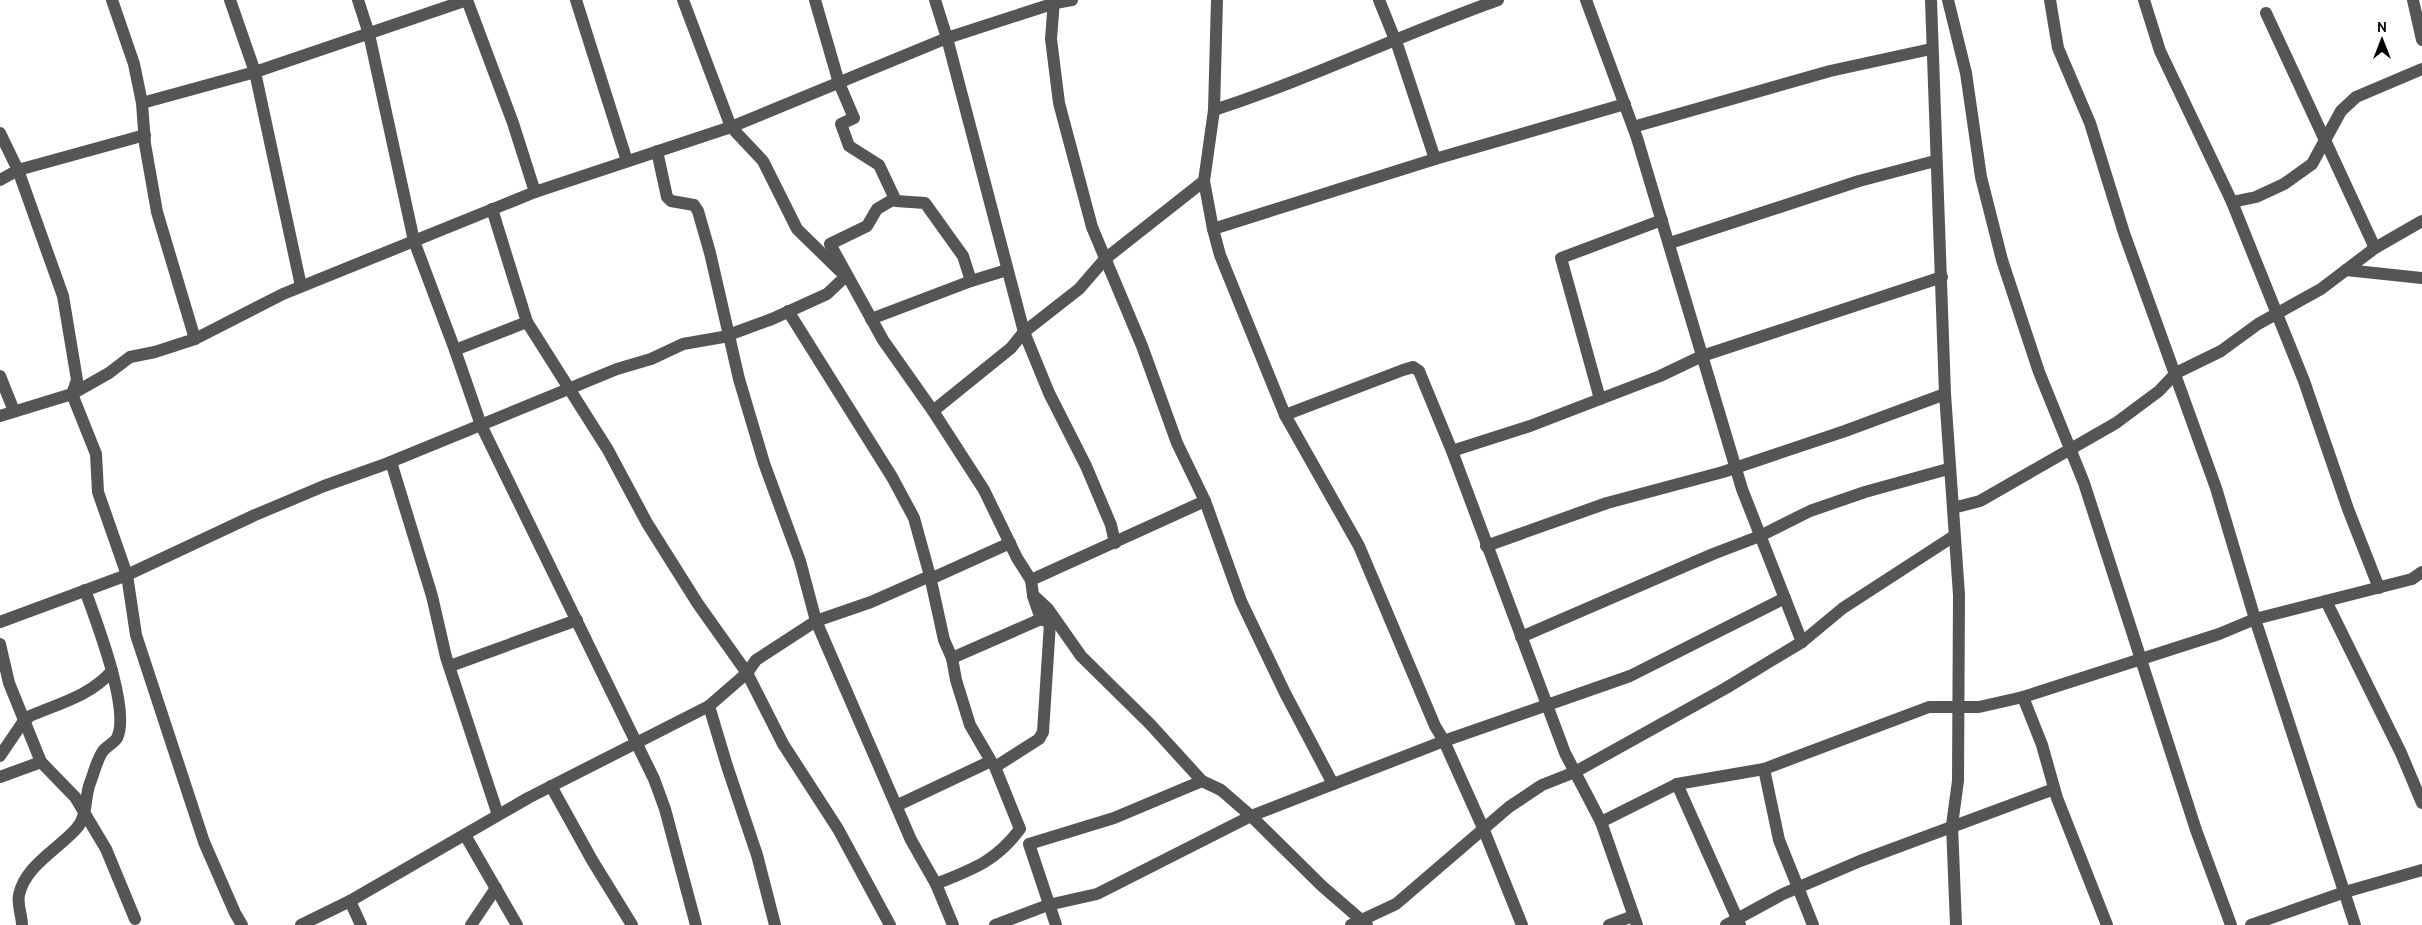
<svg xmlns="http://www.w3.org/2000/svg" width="2422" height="925" font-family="Cabin,sans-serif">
<rect width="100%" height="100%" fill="#fff"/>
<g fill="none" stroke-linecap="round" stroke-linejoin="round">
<g stroke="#555" stroke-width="12">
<polyline points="112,0 134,64 142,103 145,144 157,212 195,339"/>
<polyline points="230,0 255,72 301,286"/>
<polyline points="358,0 369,34 414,241 455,350"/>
<polyline points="467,0 513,123 535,192"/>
<polyline points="576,0 627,161"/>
<polyline points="683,0 731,127 763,161 797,229 840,271"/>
<polyline points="815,0 839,83 854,118 841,124 849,146 879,165 896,201 925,203 963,256 971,281 1007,270"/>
<polyline points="935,0 947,38 1024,332 1049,393 1086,466 1111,525 1115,543"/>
<polyline points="1054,0 1051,39 1059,103 1092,227 1142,346 1177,443 1205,501 1241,601 1285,693 1333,784"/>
<polyline points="1217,0 1214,110 1204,181 1213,229 1220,255 1285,415 1359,546 1435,726 1444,741 1483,828 1522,925"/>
<polyline points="1379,0 1398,47 1435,159"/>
<polyline points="1586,0 1637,138 1742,489 1802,642"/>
<polyline points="1931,0 1945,394 1959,595 1958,781 1952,825 1956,925"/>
<polyline points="1948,0 1966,73 1981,177 2002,260 2039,372 2084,483 2196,830 2231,925"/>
<polyline points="2050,0 2058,48 2090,123 2124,233 2216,488 2255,619 2355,925"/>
<polyline points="2144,0 2160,51 2232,202 2304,381 2348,509 2379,588"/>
<polyline points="2413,0 2422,40"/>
<polyline points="2266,13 2375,248"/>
<polyline points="142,103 255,72 467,0"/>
<path d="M1214 110C1310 79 1402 34 1498 0"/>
<polyline points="1633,127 1830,71 1931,49"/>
<polyline points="0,133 18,170 63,296 77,380 72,394 96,454 98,492 127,575 136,635 204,842 235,913 242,925"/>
<polyline points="657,151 667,197 671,201 694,205 698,211 710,253 739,379 764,463 800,561 816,621 911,840 936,884 953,925"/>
<polyline points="0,180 18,170 145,135"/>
<polyline points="894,199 877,209 867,226 830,244 883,340 933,411 984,490 1017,558 1031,580 1033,595 1048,609 1081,656 1150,724 1202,781 1221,790 1251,816 1322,886 1367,925"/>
<polyline points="2232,202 2256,197 2284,184 2312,164 2341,111 2356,97 2422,69"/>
<polyline points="492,209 527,322 608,450 647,523 698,604 747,673 783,744 838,829 890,925"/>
<polyline points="1213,229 1435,159 1625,104"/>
<polyline points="1670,243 1859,181 1935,161"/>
<polyline points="2346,270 2422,278"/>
<polyline points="788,311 892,477 914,518 930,576 944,640 952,658 956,680 970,725 991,761 898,805"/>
<polyline points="871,319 971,281"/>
<polyline points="527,322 455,350 481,425 654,779 665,809 696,925"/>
<polyline points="0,376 14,411"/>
<polyline points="1600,399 1561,258 1662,220"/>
<polyline points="933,411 1011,348 1024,332 1079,289 1105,259 1204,181"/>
<polyline points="1285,415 1403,370 1413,367 1419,371 1452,451 1565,753 1601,822 1637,925"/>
<polyline points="0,416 72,394 109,373 130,357 155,352 195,339 283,294 535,192 731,127 947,38 1055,3 1072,0"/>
<polyline points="1452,451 1530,426 1660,376 1702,356 1942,277"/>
<polyline points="391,462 432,596 446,657 498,815"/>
<polyline points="1953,508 1980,501 2116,423 2159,391 2176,373 2221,351 2258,324 2321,289 2375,248 2422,221"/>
<polyline points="1486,546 1607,503 1723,472 1845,431 1945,394"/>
<polyline points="1031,580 1205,501"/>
<polyline points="2326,601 2401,753 2422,803"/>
<polyline points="0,622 127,575 255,515 324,486 383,465 617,369 651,359 683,344 723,337 772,319 827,294 846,276"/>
<polyline points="1521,637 1713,554 1760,536 1810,511 1865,492 1948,469"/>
<polyline points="0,644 9,683 41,762 75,797 106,849 135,919"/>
<polyline points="952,658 1041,619"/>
<polyline points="450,666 577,620"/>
<polyline points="2023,697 2042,745 2057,798 2107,925"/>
<polyline points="709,706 727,766 757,855 775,925"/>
<path d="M0 756 23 722 30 716C60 703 90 696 112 671"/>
<polyline points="1764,769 1779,840 1813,925"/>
<polyline points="0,777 41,762"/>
<polyline points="1677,784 1740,925"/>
<polyline points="551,786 592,860 632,925"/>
<polyline points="1601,822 1677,784 1764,769 1929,707 1979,707 2023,697 2219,634 2255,619 2412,579 2422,572"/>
<polyline points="465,835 517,925"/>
<path d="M936 884C973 869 995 862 1020 829L995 767 1039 739 1043 732 1050 623 1041 619 1033 596"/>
<polyline points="350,901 361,925"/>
<path d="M22 925C22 915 17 906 19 895 25 866 57 850 76 829 88 816 84 799 90 783 94 773 97 759 103 751 107 746 114 743 117 738 131 710 96 621 85 590"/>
<polyline points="301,925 350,901 528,798 709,706 747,673 756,660 816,621 871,602 930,576 937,576 1010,543"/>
<polyline points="471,925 496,888"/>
<polyline points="995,925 1048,905 1097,894 1251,816 1444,741 1630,676 1785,598"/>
<polyline points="1056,925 1029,844 1114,818 1202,781"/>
<polyline points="1351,925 1396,904 1509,807 1542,785 1575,772 1726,688 1802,642 1843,608 1954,536"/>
<polyline points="1609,925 1633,916"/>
<polyline points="1726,925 1783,894 1860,861 2054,789"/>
<polyline points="2251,925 2345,892 2422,870"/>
</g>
</g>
<g transform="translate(2382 40)" stroke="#ffffff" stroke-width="4" paint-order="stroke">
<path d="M0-4L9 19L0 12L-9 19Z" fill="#000000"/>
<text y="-8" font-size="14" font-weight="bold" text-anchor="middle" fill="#000000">N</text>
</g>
</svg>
